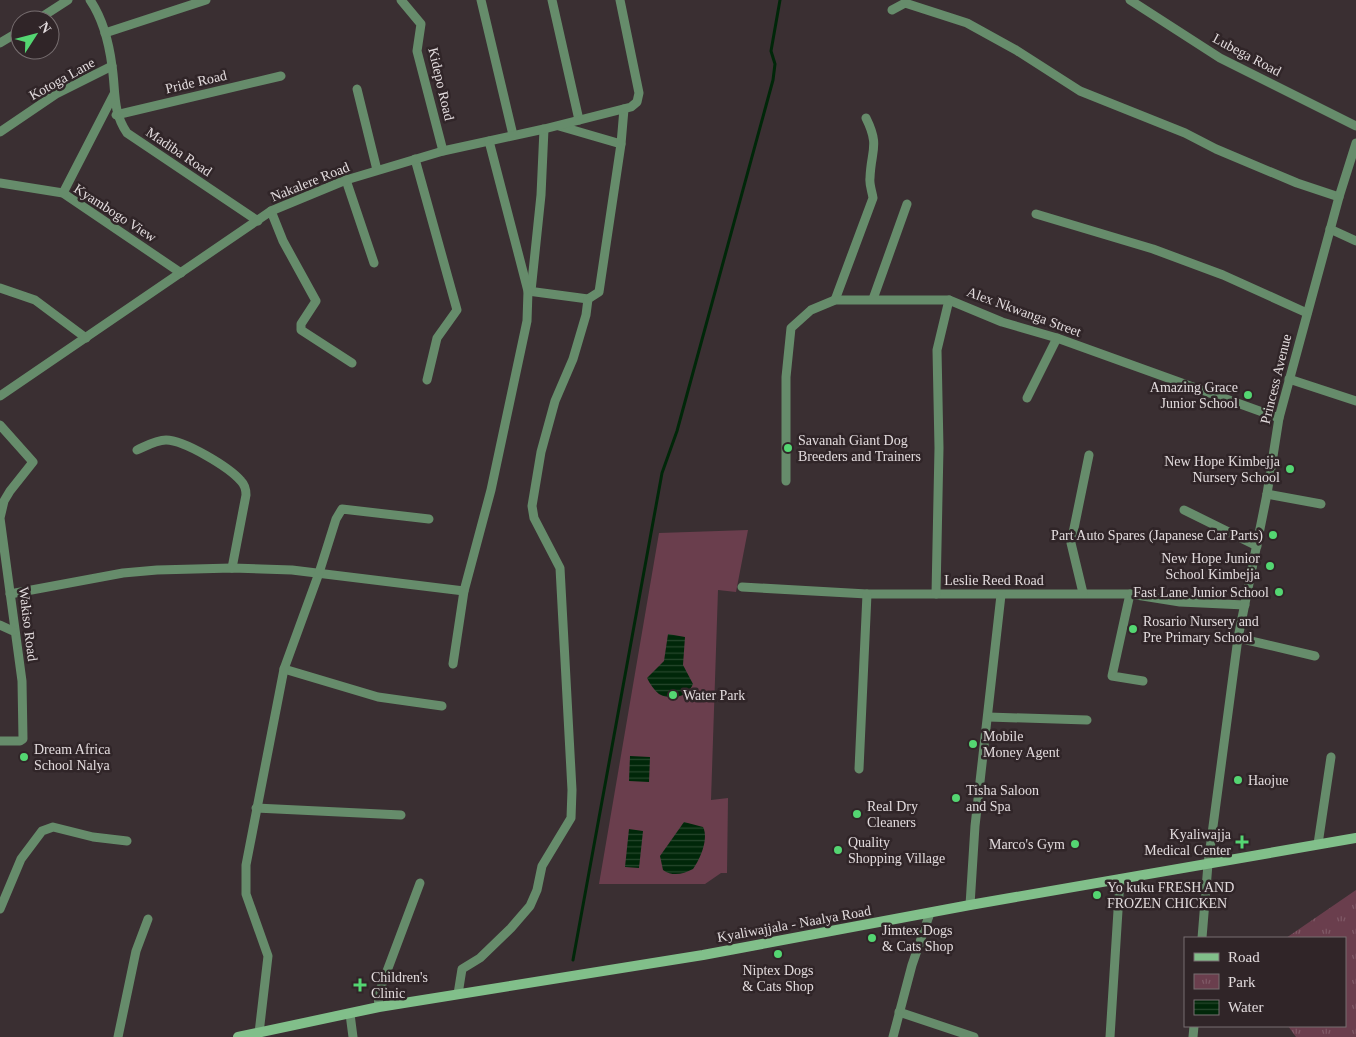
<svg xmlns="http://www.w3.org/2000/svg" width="1356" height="1037" font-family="Georgia,serif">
<defs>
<pattern id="park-tufts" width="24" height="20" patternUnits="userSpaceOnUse" patternTransform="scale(1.25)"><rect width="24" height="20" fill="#6a3e4d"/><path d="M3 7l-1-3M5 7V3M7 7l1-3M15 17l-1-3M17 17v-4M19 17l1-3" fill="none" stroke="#7f5966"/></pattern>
<pattern id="water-rules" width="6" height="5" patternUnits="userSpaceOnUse" patternTransform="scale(1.25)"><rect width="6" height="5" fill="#002709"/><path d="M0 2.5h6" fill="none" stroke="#25462c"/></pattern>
</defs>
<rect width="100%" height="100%" fill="#3a2f32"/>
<polygon fill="url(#park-tufts)" points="1356,890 1356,1037 1296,1037 1288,1026 1345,1026 1345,938 1286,938"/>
<polygon fill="#6a3e4d" points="748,530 736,592 718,590 711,800 728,798 727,873 721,873 705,884 599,884 659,533"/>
<g fill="url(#water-rules)">
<path d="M668 634 685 637 683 665 693 684C688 697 671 701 659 694 654 690 650 684 647 678L664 661Z"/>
<polygon points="630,756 650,757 649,782 629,781"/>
<path d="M684 822 703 827C709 839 700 859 693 869 683 874 673 877 663 870L660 856Z"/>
<polygon points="629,829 643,831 639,868 625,867"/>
</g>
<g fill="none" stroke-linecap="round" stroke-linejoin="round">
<polyline stroke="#002709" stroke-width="3" points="573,960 662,473 677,431 773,80 775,64 771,51 780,0"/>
<g stroke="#668c6b" stroke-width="9">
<path d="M90 0C103 19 109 43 112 66 116 91 112 111 127 133L258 221"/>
<polyline points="401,0 421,24 417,51 443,151"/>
<polyline points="481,0 513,135"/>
<polyline points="552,0 579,120"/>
<polyline points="1130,0 1220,58 1356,126"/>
<polyline points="892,10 905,3 967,23 1016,50 1080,91 1185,133 1216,149 1297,183 1339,197"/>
<polyline points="37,20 68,0"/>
<polyline points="105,33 206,0"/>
<polyline points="0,43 20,31"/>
<polyline points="357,89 377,170"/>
<polyline points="116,115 281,76"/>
<polyline points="559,126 621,144"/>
<polyline points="0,132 56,94 112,66"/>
<polyline points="415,159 457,310 437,338 427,380"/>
<polyline points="346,180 374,263"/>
<polyline points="0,183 63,193 181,273"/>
<polyline points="63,193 114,94"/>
<polyline points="271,211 283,241 316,301 301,324 301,330 352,363"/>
<polyline points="1036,214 1153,249 1223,275 1307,313"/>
<polyline points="1330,229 1356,241"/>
<polyline points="0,288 35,300 86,338"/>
<polyline points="528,291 588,299 599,292 621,144 624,109"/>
<polyline points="531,291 541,195 544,129"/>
<polyline points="873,299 907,204"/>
<path d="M835 300 873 198C872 191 869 184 870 178 871 150 880 146 866 118"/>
<polyline points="1289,379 1356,401"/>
<polyline points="0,396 271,211 346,180 443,151 544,129 631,107 637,102 639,93 620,0"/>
<polyline points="1027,398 1057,338"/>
<polyline points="0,425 33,462 10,491 4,501 0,518 22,681 23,739 20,741 0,741"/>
<path d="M137 450C146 446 156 440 166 440 184 440 229 467 241 481 245 485 246 489 246 495L232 568"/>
<polyline points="786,481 786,377 791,328 811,310 835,300 949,300 1002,322 1057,338 1279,418"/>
<polyline points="1267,494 1321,504"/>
<polyline points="1184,510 1257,546"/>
<polyline points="742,587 867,594 1130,594 1180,602 1245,605"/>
<polyline points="1083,593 1071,543 1089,455"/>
<polyline points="10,594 123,573 157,570 232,568 292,570 464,591"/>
<polyline points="936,594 939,448 937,350 949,300"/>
<polyline points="1130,594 1112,676 1143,681"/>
<polyline points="0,625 13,631"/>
<polyline points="1238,638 1315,656"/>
<polyline points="453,664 464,591 491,490 527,321 528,291 489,141"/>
<polyline points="284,669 378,697 442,706"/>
<polyline points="988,717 1087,720"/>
<polyline points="859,769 867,594"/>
<polyline points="256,808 401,815"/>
<polyline points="1318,844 1331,757"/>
<polyline points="970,905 975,826 1001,595"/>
<polyline points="0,909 21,859 42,831 53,827 93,837 127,841"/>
<polyline points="1202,938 1208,864 1238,638 1267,494 1279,418 1339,197 1356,143"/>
<polyline points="458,994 462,969 480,958 511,928 530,906 537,890 542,866 571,818 572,790 560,568 534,518 532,506 541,452 555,401 573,359 586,315 588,299"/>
<polyline points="379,1007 378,995 420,883"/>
<polyline points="899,1012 974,1037"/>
<polyline points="350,1014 353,1037"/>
<polyline points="259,1033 268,956 246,894 246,865 284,669 319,573 336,519 342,509 429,519"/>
<polyline points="118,1037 136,951 148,919"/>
<polyline points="893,1037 912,965 930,913"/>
<polyline points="1110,1037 1120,879"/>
<polyline points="1193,1037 1194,1026"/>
</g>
<polyline stroke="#81bf8a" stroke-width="10" points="238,1037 379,1007 703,955 970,905 1356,838"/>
</g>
<g fill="#54d672" stroke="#302528" stroke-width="2">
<circle cx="1248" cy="395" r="5"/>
<circle cx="788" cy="448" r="5"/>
<circle cx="1290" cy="469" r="5"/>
<circle cx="1273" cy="535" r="5"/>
<circle cx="1270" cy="566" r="5"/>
<circle cx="1279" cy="592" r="5"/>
<circle cx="1133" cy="629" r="5"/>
<circle cx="673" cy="695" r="5"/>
<circle cx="973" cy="744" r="5"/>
<circle cx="24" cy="757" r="5"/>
<circle cx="1238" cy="780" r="5"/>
<circle cx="956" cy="798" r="5"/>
<circle cx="857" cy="814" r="5"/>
<path d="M1239.5 834.5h5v5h5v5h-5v5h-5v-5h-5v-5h5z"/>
<circle cx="1075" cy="844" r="5"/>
<circle cx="838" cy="850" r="5"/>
<circle cx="1097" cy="895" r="5"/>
<circle cx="872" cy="938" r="5"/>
<circle cx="778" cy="954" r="5"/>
<path d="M357.5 977.5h5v5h5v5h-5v5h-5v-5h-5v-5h5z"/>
</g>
<g text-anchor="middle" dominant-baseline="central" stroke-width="5" stroke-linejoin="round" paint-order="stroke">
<g font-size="14" fill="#e2dbdd" stroke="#302528">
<text transform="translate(1247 55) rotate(28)">Lubega Road</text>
<text transform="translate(62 79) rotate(-29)">Kotoga Lane</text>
<text transform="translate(196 82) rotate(-13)">Pride Road</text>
<text transform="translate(441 84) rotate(77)">Kidepo Road</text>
<text transform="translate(179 152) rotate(34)">Madiba Road</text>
<text transform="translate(310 182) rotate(-22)">Nakalere Road</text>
<text transform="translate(115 213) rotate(33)">Kyambogo View</text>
<text transform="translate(1024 312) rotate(20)">Alex Nkwanga Street</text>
<text transform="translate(1276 379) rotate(-76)">Princess Avenue</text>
<text x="994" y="580">Leslie Reed Road</text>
<text transform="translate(28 624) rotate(83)">Wakiso Road</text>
<text transform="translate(794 924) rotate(-10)">Kyaliwajjala - Naalya Road</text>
</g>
<g font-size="14" fill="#e2dbdd" stroke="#302528" text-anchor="start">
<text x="1238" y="387" text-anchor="end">Amazing Grace<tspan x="1238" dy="16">Junior School</tspan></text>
<text x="798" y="440">Savanah Giant Dog<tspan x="798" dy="16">Breeders and Trainers</tspan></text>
<text x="1280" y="461" text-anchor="end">New Hope Kimbejja<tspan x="1280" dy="16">Nursery School</tspan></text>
<text x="1263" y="535" text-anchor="end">Part Auto Spares (Japanese Car Parts)</text>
<text x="1260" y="558" text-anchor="end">New Hope Junior<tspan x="1260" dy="16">School Kimbejja</tspan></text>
<text x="1269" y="592" text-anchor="end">Fast Lane Junior School</text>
<text x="1143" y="621">Rosario Nursery and<tspan x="1143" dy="16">Pre Primary School</tspan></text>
<text x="683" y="695">Water Park</text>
<text x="983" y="736">Mobile<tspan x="983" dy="16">Money Agent</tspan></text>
<text x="34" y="749">Dream Africa<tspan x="34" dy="16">School Nalya</tspan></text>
<text x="1248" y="780">Haojue</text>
<text x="966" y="790">Tisha Saloon<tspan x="966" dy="16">and Spa</tspan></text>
<text x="867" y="806">Real Dry<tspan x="867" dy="16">Cleaners</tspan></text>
<text x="1231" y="834" text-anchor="end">Kyaliwajja<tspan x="1231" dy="16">Medical Center</tspan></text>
<text x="848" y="842">Quality<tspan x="848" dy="16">Shopping Village</tspan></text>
<text x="1065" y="844" text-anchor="end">Marco's Gym</text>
<text x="1107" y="887">Yo kuku FRESH AND<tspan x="1107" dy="16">FROZEN CHICKEN</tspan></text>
<text x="882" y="930">Jimtex Dogs<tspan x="882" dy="16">&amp; Cats Shop</tspan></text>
<text x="778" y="970" text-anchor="middle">Niptex Dogs<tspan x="778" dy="16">&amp; Cats Shop</tspan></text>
<text x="371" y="977">Children's<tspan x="371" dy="16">Clinic</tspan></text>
</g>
</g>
<rect x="1184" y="937" width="162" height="90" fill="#302528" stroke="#776e70"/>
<rect x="1194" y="953" width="25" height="8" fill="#81bf8a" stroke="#776e70"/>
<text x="1228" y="962" font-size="15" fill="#e2dbdd">Road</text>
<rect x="1194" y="974" width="25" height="15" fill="url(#park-tufts)" stroke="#776e70"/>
<text x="1228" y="987" font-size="15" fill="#e2dbdd">Park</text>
<rect x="1194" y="1000" width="25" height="15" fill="url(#water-rules)" stroke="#776e70"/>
<text x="1228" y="1012" font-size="15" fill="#e2dbdd">Water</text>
<g transform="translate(35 35) rotate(54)"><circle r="24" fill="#302528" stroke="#776e70"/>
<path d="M0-4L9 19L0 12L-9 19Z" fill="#54d672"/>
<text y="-8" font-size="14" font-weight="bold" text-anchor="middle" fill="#e2dbdd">N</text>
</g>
</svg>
